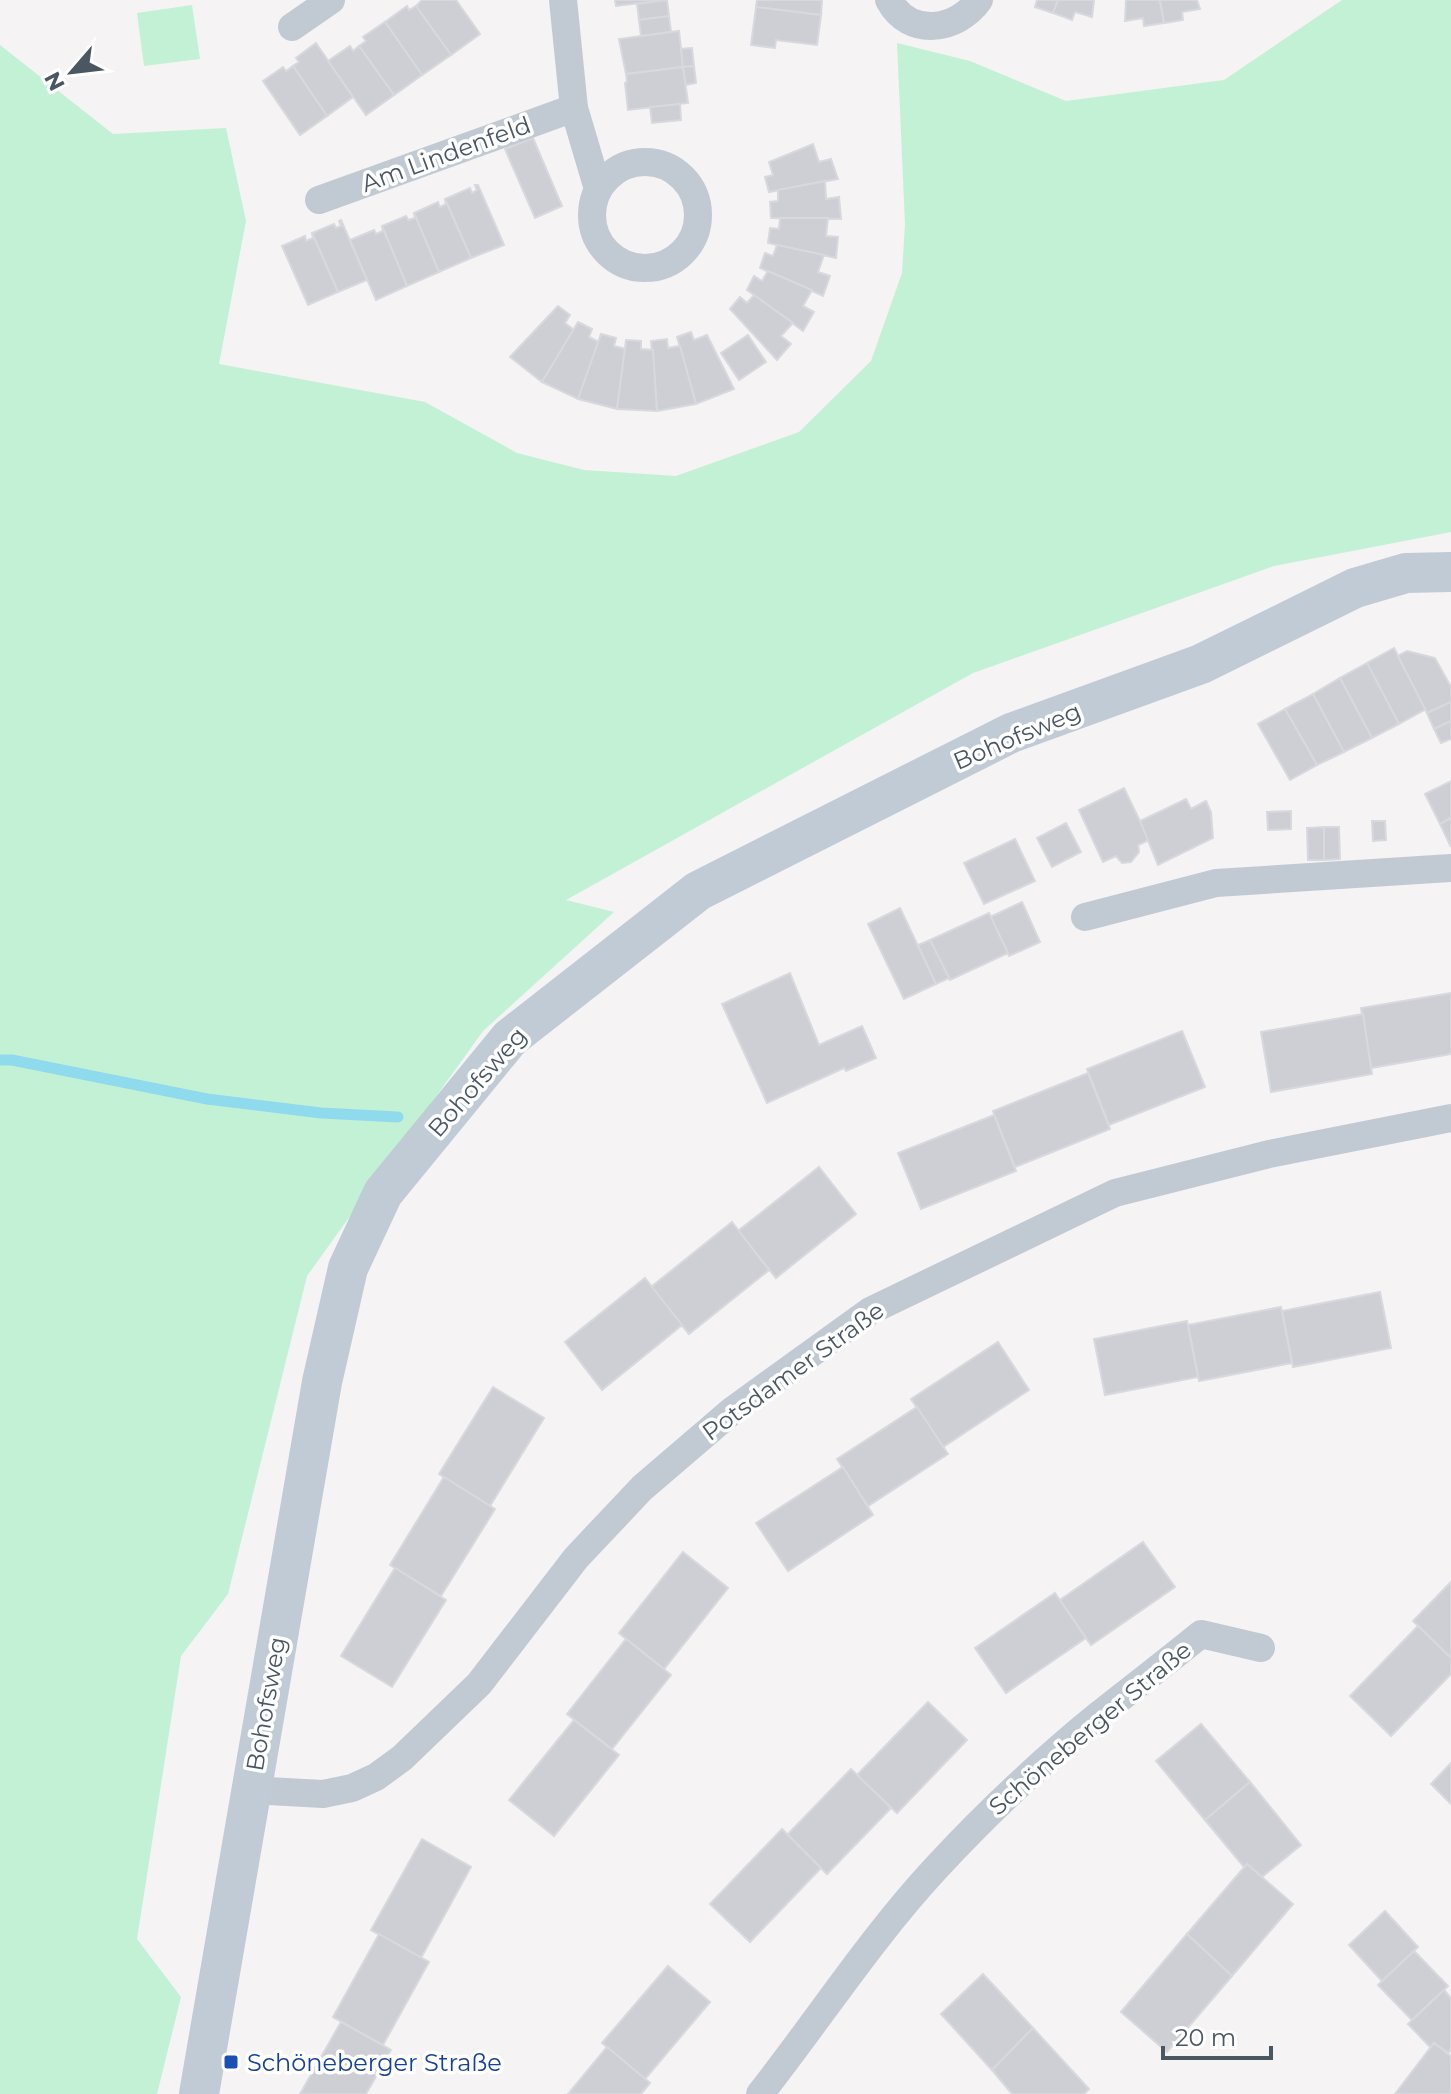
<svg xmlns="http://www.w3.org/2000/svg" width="1451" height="2094" font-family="Montserrat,sans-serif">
<rect width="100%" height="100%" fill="#f5f3f3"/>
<g fill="#c3f1d5">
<polygon points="1342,0 1451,0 1451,532 1274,566 973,673 566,900 614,912 483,1031 307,1276 228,1594 181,1656 137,1939 181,1997 157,2094 0,2094 0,45 113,134 226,128 246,221 219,364 425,402 517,453 584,470 676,476 799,432 871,361 902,273 905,224 897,43 970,61 1066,101 1224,80"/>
<polygon points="192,5 200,59 144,66 137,13"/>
</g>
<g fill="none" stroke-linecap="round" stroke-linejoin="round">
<polyline stroke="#90daee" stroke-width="11" points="0,1060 12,1060 207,1099 321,1113 398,1117"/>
</g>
<g fill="#cdcfd5" stroke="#d7d9de" stroke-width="2">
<polygon points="422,0 456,0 480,34 451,55 416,6"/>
<polygon points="615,0 667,0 616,6"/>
<polygon points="667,0 669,16 639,20 637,4"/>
<polygon points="757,0 822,0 821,15 756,7"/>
<polygon points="1037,0 1058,0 1053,13 1035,7"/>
<polygon points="1058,0 1094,0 1092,17 1075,12 1072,20 1053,13"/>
<polygon points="1126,0 1160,0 1164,23 1144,26 1143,18 1125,21"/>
<polygon points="1160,0 1197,0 1200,9 1182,12 1183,20 1164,23"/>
<polygon points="407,6 409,10 416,6 451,55 422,75 385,22"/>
<polygon points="756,7 821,15 817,45 776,40 775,48 751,45"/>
<polygon points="669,16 671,32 641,36 639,20"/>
<polygon points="385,22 422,75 394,95 359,46 366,41 363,37"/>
<polygon points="679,31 683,67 626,74 619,39"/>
<polygon points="316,43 353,97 327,116 293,66 299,62 296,58"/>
<polygon points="350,46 353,51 359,46 394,95 366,115 328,61"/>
<polygon points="692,48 694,66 683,67 681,49"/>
<polygon points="293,66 327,116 300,135 263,81 283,67 286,71"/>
<polygon points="694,66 696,83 685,85 683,67"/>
<polygon points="683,67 688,103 628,110 625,83 627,82 626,74"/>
<polygon points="680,104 681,120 652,123 650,107"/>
<polygon points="533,138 562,206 535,218 505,149"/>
<polygon points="813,144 819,162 831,159 838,179 769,192 765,177 773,175 769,162"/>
<polygon points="825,181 826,199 839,197 841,219 771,218 770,202 778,201 778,190"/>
<polygon points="475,185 478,185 504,245 471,258 445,199 470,188 472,193 477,190"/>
<polygon points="445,199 471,258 439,272 414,213 438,202 440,207 446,204"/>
<polygon points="414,213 439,272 407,286 382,226 406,216 408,220 415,218"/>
<polygon points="780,218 828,218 826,236 838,237 836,258 768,243 770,228 779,229"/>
<polygon points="341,220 367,280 338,292 312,233 334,224 336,228 341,226 339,221"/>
<polygon points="382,226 407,286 376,300 350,240 374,230 376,234 383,231"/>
<polygon points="312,233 338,292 308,305 282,246 305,236 306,241 313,238"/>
<polygon points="777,245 824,255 818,272 830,276 823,296 760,268 765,253 773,256"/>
<polygon points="768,271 812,290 803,306 814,312 803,331 747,290 754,276 762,281"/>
<polygon points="754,295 793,323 781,336 791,344 777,360 730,309 740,297 747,303"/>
<polygon points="558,306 570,315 565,323 574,330 542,382 510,357"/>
<polygon points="578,322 592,329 589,337 599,342 578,399 542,382"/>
<polygon points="691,332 694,340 707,335 734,389 696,404 677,337"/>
<polygon points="601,334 616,338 614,346 626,349 617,409 578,399"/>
<polygon points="748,335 766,362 739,380 721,353"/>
<polygon points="667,339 668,348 680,346 696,404 657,411 651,341"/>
<polygon points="626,340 641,341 641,349 653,350 657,411 617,409"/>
<polygon points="1394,648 1426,709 1399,724 1367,663"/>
<polygon points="1407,651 1435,658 1451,687 1451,702 1427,713 1398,656"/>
<polygon points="1367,663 1399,724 1372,738 1340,678"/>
<polygon points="1340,678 1372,738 1344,752 1313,694"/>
<polygon points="1313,694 1344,752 1317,765 1285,709"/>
<polygon points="1451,702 1451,721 1434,729 1427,713"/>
<polygon points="1285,709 1317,765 1290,780 1258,724"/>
<polygon points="1451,721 1451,739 1441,743 1434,729"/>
<polygon points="1451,781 1451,818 1440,824 1425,794"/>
<polygon points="1124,788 1149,840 1138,845 1139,852 1131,862 1122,863 1116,856 1103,862 1079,810"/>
<polygon points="1186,799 1191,809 1206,801 1211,812 1213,838 1158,865 1140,821"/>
<polygon points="1291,811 1291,829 1268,830 1267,812"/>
<polygon points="1451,818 1451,847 1440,824"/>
<polygon points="1372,821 1385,821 1386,840 1373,841"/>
<polygon points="1066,823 1081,852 1052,867 1037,838"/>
<polygon points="1324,827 1324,860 1308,860 1307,828"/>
<polygon points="1324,827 1339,827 1340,859 1324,860"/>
<polygon points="1015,839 1035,881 984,904 964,863"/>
<polygon points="1022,902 1040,942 1009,956 990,917"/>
<polygon points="900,908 936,984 904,999 868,924"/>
<polygon points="989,913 1008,953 950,980 930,940"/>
<polygon points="930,940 949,978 936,984 918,945"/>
<polygon points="790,973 819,1045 862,1026 876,1058 846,1071 844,1068 767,1103 722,1004"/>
<polygon points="1451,993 1451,1054 1371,1068 1361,1008"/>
<polygon points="1363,1014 1372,1074 1271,1092 1261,1032"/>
<polygon points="1182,1031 1205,1087 1109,1125 1087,1069"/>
<polygon points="1088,1073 1110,1129 1015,1167 993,1111"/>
<polygon points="994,1115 1016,1171 921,1209 898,1153"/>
<polygon points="819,1167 856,1214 776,1278 738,1231"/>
<polygon points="732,1222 769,1270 689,1334 651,1287"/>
<polygon points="645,1278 682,1325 602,1390 565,1342"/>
<polygon points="1380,1292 1391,1348 1293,1367 1282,1311"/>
<polygon points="1281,1307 1292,1363 1199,1381 1188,1325"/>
<polygon points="1187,1321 1198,1377 1105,1395 1094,1339"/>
<polygon points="998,1342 1029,1390 943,1447 911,1399"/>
<polygon points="493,1387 544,1418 490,1506 439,1474"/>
<polygon points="917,1407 948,1454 868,1506 837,1459"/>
<polygon points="843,1467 873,1515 788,1571 756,1523"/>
<polygon points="444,1477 495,1509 441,1596 390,1565"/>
<polygon points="1143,1542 1175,1587 1091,1645 1060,1600"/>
<polygon points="683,1552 728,1588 664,1669 619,1633"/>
<polygon points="395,1568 446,1600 392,1687 341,1656"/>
<polygon points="1451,1582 1451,1658 1413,1621"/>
<polygon points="1055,1593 1086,1638 1006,1693 975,1648"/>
<polygon points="1418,1626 1451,1658 1451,1674 1391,1736 1350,1696"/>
<polygon points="626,1639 671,1675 612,1749 567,1714"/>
<polygon points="928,1702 967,1740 897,1813 857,1775"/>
<polygon points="574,1720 619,1755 554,1836 509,1800"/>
<polygon points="1201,1724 1250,1782 1205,1820 1156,1761"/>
<polygon points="1451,1763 1451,1804 1431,1784"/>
<polygon points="851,1769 891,1808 827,1874 787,1835"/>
<polygon points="1250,1782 1301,1845 1262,1877 1247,1864 1244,1867 1205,1820"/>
<polygon points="782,1829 821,1868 750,1942 710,1904"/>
<polygon points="422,1839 471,1867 421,1958 371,1930"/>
<polygon points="1247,1864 1293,1904 1232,1976 1187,1934"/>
<polygon points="1385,1911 1418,1947 1382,1981 1349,1945"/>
<polygon points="379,1934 429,1962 383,2045 333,2017"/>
<polygon points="1187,1934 1232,1976 1167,2052 1121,2012"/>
<polygon points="1414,1951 1448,1986 1412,2020 1378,1985"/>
<polygon points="668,1966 710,2002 645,2079 602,2043"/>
<polygon points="983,1974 1033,2028 992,2070 941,2014"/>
<polygon points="1444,1990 1451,1998 1451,2050 1448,2053 1434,2043 1431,2048 1408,2024"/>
<polygon points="341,2022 391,2050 366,2094 300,2094"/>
<polygon points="1033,2028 1089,2089 1084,2094 1012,2094 992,2070"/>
<polygon points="1434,2043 1451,2056 1451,2094 1395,2094"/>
<polygon points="607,2047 650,2083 641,2094 568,2094"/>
</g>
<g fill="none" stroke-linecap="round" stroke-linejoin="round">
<g stroke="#c1cad2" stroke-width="28">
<polyline points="563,0 574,108 598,189"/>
<path d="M889 0C909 38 957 31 979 0"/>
<polyline points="292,27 331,0"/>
<circle cx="645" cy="215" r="53"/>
<polyline points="319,200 574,108"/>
<polyline points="1085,917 1216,883 1451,868"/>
<polyline points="251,1790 323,1794 352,1788 376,1777 402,1758 479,1684 576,1558 642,1488 733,1410 870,1311 1115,1193 1269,1154 1451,1118"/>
<path d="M760 2094C819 2019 871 1938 936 1868 987 1813 1042 1761 1100 1714 1134 1687 1168 1661 1201 1634L1261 1648"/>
</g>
<polyline stroke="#c1cbd6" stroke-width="40" points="199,2094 322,1382 348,1268 383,1193 510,1038 698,891 1011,733 1201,664 1355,588 1406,573 1451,572"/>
</g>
<rect fill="#1a4fb4" stroke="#fff" stroke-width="3" x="223" y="2054" width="16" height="16" rx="4"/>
<g text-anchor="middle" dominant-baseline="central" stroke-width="7" stroke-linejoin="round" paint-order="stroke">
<g font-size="24" fill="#4a5661" stroke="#fff">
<text transform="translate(446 154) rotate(-20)">Am Lindenfeld</text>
<text transform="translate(1017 736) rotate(-23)">Bohofsweg</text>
<text transform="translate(477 1082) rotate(-49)">Bohofsweg</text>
<text transform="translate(793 1371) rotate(-36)">Potsdamer Straße</text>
<text transform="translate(266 1704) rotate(-80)">Bohofsweg</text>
<text transform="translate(1090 1728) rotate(-40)">Schöneberger Straße</text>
</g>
<g font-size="24" fill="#164399" stroke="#fff" text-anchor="start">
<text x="247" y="2062">Schöneberger Straße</text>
</g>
</g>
<g transform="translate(72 72) rotate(242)" stroke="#ffffff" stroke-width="6" paint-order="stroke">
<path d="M0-6L14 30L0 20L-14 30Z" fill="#4a5661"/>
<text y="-12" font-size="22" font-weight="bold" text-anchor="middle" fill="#4a5661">N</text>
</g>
<path d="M1163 2046v12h108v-12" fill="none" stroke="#4a5661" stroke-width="4"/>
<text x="1175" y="2046" font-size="24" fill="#4a5661" stroke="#ffffff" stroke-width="6" paint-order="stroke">20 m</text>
</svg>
